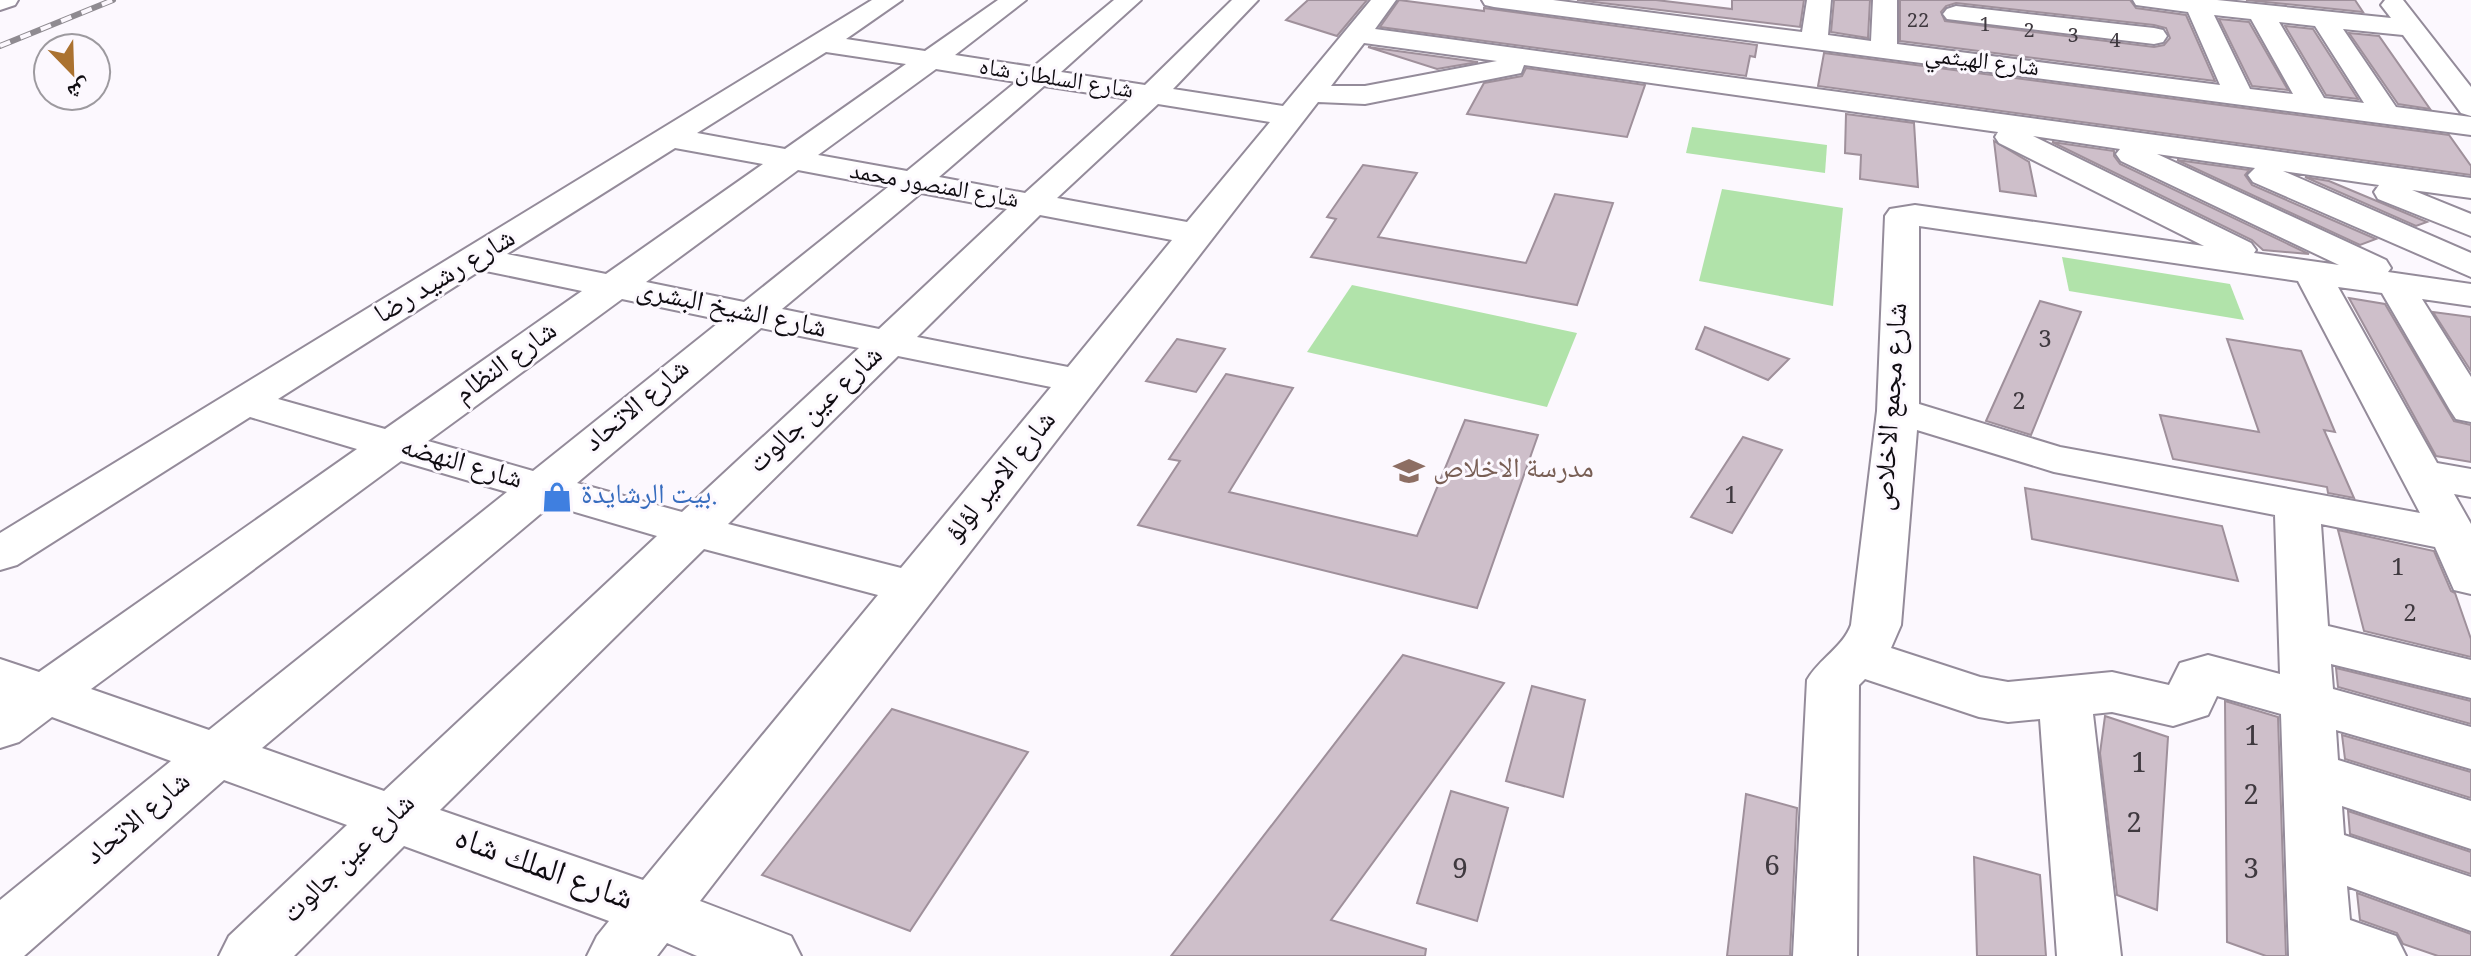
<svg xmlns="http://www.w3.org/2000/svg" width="2471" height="956" font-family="Georgia,'Noto Naskh Arabic',serif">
<rect width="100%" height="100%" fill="#fcf8fe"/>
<g fill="#b1e3aa">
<polygon points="1692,127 1827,145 1825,173 1686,153"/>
<polygon points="1722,189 1843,208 1833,306 1699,281"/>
<polygon points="2062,257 2230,284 2244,320 2069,291"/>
<polygon points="1352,285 1577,333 1547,407 1307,352"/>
</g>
<g fill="#cebfca" stroke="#9f909b" stroke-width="2" fill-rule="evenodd">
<polygon points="1308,0 1367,0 1337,36 1286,20"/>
<polygon points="1399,0 1484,11 1484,8 1757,45 1755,57 1750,56 1746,76 1380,27"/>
<polygon points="1577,0 1656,0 1732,9 1732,0 1804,0 1800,27"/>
<polygon points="1834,0 1870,0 1868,38 1831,32"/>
<path d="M1900 0H2130L2136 8 2186 15 2215 81 1900 41ZM1956 3 2154 25 2166 28 2170 38 2164 45 2154 47 1945 21 1941 12 1946 6Z"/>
<polygon points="2246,0 2355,0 2363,12"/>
<polygon points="2219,19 2249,22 2288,90 2252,86"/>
<polygon points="2285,26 2313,29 2358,99 2326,95"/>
<polygon points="2349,33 2379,36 2430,109 2398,104"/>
<polygon points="1368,47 1478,62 1437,69"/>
<polygon points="1824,53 2449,135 2471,166 2471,175 1818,86"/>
<polygon points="1526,68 1645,85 1627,137 1467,114 1484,83 1522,76"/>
<polygon points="1846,114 1914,123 1918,187 1860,179 1861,155 1845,153"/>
<polygon points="1994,141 2029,162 2036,196 2000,191"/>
<polygon points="2052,142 2114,151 2114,156 2120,164 2309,254 2263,250 2252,240"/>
<polygon points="2177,160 2249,170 2245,175 2252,185 2376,239 2360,245"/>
<polygon points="1363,165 1417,173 1378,237 1526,263 1555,194 1613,203 1577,305 1311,257 1336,219 1327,217"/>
<polygon points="2305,177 2329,181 2427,222 2416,226"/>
<polygon points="2349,298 2385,304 2454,421 2471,425 2471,462 2436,456"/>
<polygon points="2040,301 2081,312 2031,435 1986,421"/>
<polygon points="2433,312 2471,317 2471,371"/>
<polygon points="1705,327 1789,359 1768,380 1696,349"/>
<polygon points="1177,339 1225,349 1196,392 1146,381"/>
<polygon points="2227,339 2301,351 2335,432 2324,430 2354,498 2328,493 2327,487 2173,459 2160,415 2259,432"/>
<polygon points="1226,374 1293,388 1229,492 1417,536 1465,420 1538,435 1477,608 1138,525 1180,461 1169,459"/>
<polygon points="1743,437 1782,450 1732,533 1691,517"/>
<polygon points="2025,488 2222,526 2238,581 2032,539"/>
<polygon points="2338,530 2434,551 2451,591 2455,593 2471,639 2471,657 2364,631"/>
<polygon points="1403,655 1504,683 1331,920 1426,949 1425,956 1171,956"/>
<polygon points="2336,668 2471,701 2471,724 2338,687"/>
<polygon points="1532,686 1585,700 1563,797 1506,781"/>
<polygon points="2225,701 2278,717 2286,956 2266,956 2227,942"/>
<polygon points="892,709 1028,752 910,931 762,875"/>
<polygon points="2105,716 2168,737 2157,910 2117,895 2100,753"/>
<polygon points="2342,735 2471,772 2471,798 2345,759"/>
<polygon points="1451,791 1508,808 1477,921 1417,903"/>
<polygon points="1746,794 1797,808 1790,956 1727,956"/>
<polygon points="2348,811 2471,852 2471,874 2350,834"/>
<polygon points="1974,857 2040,875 2046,956 1977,956"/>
<polygon points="2357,893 2471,934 2471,956 2438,956 2403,944 2397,933 2360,920"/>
</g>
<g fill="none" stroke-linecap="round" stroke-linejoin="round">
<g stroke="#948b9a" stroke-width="4">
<g id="minor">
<polygon points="0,0 18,0 15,5 0,10"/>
<path d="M872 0H902L846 39 925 51 998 0H1026L955 55 1033 67 1114 0H1141L1061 72 1145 85 1232 0H1258L1173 89 1283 106 1371 0H1396L1375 29 2471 178V198L2412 190 2471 214V236L2378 199 2374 192 2379 185 2283 171 2471 253V277L2253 182 2248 175 2255 168 2157 154 2386 260 2391 268 2388 272 2471 284V306L2422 299 2471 377V422L2456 419 2450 410 2382 293 2338 287 2437 463 2471 469V497L2454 494 2471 524V594L2454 590 2435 547 2321 524 2328 626 2471 660V698L2331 664 2333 689 2471 727V769L2336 730 2338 760 2471 801V849L2342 806 2344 835 2471 877V931L2347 886 2350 920 2396 936 2406 956H2289L2281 714 2217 696 2208 715 2173 726 2112 712 2093 714 2121 956H2057L2040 719 2008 722 1979 717 1865 679 1859 685 1857 956H1793L1807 680C1819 659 1843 647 1851 625L1877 411 1885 216 1890 209 1915 205 2204 246 1999 143 1995 137 1998 132 1524 65 1521 73 1511 75 1365 104 1318 102 700 901 791 936 801 956H697L667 943 657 956H587L597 936 609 921 404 846 294 956H219L229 936 347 825 224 780 24 956H0V900L171 761 52 717 19 742 0 748V659L39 672 357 449 250 417 17 565 0 570V533ZM1364 43 1497 61 1365 86H1331ZM826 52 906 64 785 149 697 133ZM936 69 1016 82 907 171 818 155ZM1044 86 1129 99 1025 193 939 177ZM1158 104 1270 122 1187 222 1057 198ZM2033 136 2120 149 2116 154 2121 161 2339 265 2254 253 2256 250 2251 243ZM675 148 763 164 606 274 507 254ZM798 170 888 187 744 302 646 282ZM921 193 1007 209 879 329 782 309ZM1040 215 1172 240 1068 367 917 337ZM1919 226 2298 281 2420 513 2060 447 1919 404ZM481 270 582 291 385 429 278 399ZM622 299 722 320 533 471 428 441ZM761 328 859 348 682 512 577 483ZM898 356 1051 387 901 568 728 524ZM1917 430 2054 472 2275 515 2280 674 2208 655 2180 663 2169 685 2112 672 2008 682 1980 677 1891 648 1901 625ZM401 461 507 492 209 730 91 689ZM551 505 657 536 384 791 262 748ZM704 549 878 595 643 880 440 810Z"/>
<path d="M1482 0H1553L1802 32 1807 0H1831L1828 35 1871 41 1873 0H1897V44L2220 85 2188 12 2136 5 2133 0H2217L2391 18 2381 5 2385 0H2403L2471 87V116L2461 113 2403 35 2343 29 2396 107 2471 117V135L1494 7 1485 5ZM2214 15 2251 19 2293 94 2250 89ZM2279 22 2315 26 2364 103 2324 98Z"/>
<polygon points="1956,6 2154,28 2163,30 2167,36 2163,42 2154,44 1947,19 1943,14 1947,9"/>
</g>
</g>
<use href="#minor" fill="#fff" fill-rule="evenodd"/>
<g stroke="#8f8b91" stroke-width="6">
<polyline id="rail" points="0,46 113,0"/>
</g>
<use href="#rail" stroke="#fcf8fe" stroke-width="4" stroke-dasharray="11" stroke-linecap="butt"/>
</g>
<defs>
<g id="school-bare" transform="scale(2.4)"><path d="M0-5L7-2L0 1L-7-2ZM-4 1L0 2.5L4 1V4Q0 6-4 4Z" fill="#8d6e63" stroke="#fcf8fe" stroke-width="2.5" paint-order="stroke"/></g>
<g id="shop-bare" transform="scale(2.4)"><path d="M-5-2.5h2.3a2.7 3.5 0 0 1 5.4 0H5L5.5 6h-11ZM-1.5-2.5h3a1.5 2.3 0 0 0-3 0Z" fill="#3f7fe0" stroke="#fcf8fe" stroke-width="2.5" paint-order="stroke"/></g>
</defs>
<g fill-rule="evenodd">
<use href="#school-bare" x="1409" y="471"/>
<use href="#shop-bare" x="557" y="497"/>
</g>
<g text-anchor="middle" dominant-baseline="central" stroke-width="6" stroke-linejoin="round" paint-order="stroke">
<g font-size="20" fill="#3f393f">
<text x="1918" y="23">22</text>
<text x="1985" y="27">1</text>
<text x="2029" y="33">2</text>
<text x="2073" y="38">3</text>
<text x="2115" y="43">4</text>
</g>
<g font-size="24" fill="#0f0c11" stroke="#fcf8fe">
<text transform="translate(1982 63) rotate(7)">شارع الهيثمي</text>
<text transform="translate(1056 80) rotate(9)">شارع السلطان شاه</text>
<text transform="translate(934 187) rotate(10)">شارع المنصور محمد</text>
</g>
<g font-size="24" fill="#3f393f">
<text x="2045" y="341">3</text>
<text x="2019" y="403">2</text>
<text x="1731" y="497">1</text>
<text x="2398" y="569">1</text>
<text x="2410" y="615">2</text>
</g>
<g font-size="28" fill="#0f0c11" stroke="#fcf8fe">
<text transform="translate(446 278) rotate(-31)">شارع رشيد رضا</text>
<text transform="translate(731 311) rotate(12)">شارع الشيخ البشرى</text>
<text transform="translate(507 364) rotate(-36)">شارع النظام</text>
<text transform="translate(638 407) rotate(-40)">شارع الاتحاد</text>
<text transform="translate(1893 407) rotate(-86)">شارع مجمع الاخلاص</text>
<text transform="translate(817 411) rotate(-43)">شارع عين جالوت</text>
<text transform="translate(461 465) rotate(16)">شارع النهضه</text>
<text transform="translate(1002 478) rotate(-51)">شارع الامير لؤلؤ</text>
<text transform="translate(139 820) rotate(-40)">شارع الاتحاد</text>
<text transform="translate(350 860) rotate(-44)">شارع عين جالوت</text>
</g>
<g font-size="28" fill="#785e54" stroke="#fcf8fe" text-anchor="start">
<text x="1433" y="471">مدرسة الاخلاص</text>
</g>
<g font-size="28" fill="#366cbe" stroke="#fcf8fe" text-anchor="start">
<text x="581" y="497">بيت الرشايدة.</text>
</g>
<g font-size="28" fill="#3f393f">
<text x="2252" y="739">1</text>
<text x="2139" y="766">1</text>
<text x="2251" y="798">2</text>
<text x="2134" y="826">2</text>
<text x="1772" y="869">6</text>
<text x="1460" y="872">9</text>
<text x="2251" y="872">3</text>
</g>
<g font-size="34" fill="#0f0c11" stroke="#fcf8fe">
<text transform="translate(543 871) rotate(20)">شارع الملك شاه</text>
</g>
</g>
<g transform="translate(72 72) rotate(157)"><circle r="38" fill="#fcf8fe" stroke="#9d9a9f" stroke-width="2"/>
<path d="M0-6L14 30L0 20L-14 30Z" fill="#ab7230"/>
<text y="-12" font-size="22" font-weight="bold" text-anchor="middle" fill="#0f0c11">ش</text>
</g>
</svg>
